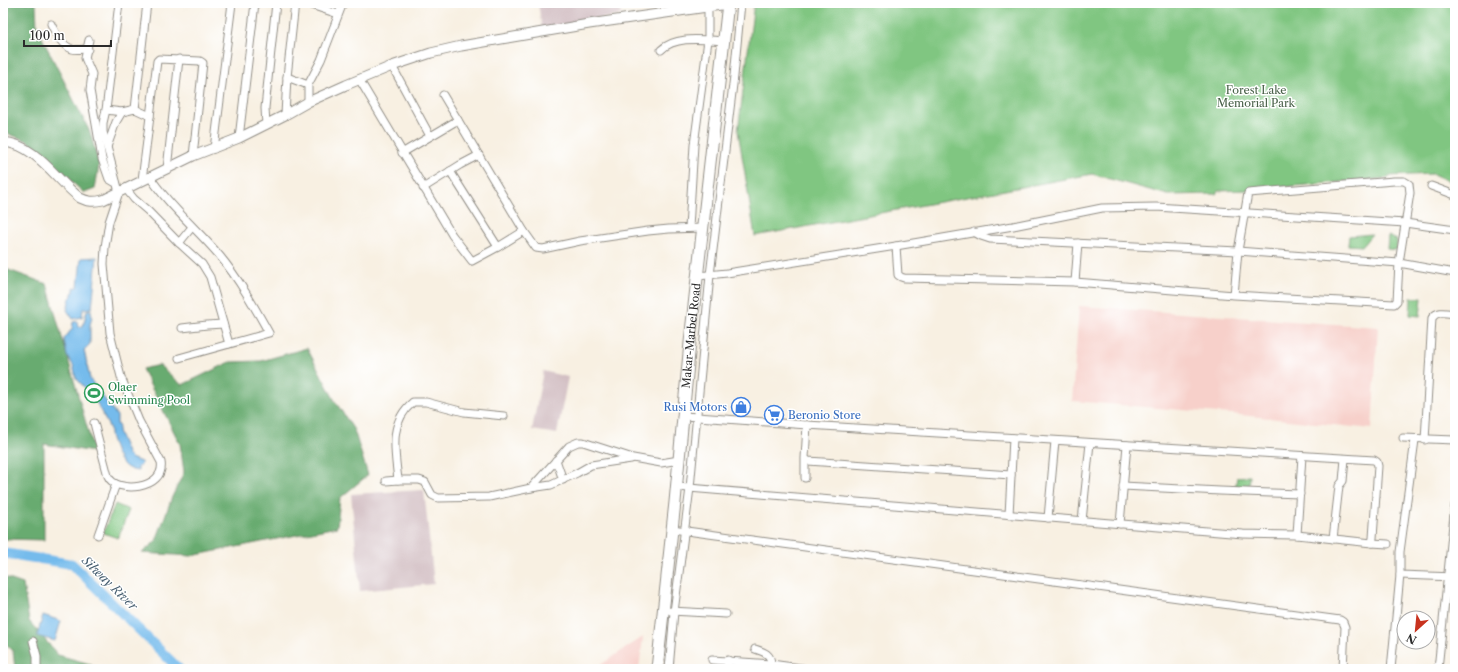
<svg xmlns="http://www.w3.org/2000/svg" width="1458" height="672" font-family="'Libre Caslon Text',serif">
<rect width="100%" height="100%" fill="#fff"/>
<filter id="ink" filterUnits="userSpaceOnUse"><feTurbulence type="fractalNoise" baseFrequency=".025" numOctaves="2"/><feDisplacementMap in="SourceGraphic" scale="8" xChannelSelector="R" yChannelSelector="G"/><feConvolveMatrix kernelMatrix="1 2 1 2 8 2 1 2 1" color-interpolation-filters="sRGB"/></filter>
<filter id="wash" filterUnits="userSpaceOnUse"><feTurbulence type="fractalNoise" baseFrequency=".012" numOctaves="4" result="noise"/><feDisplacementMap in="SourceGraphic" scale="16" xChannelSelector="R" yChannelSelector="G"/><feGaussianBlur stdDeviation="0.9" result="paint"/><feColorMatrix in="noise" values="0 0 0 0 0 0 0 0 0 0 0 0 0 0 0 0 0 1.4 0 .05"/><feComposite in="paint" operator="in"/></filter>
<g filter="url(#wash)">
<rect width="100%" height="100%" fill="#f8f0e2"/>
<g fill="#f7d0ca">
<polygon points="1079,306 1378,327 1372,429 1231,414 1072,401"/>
<polygon points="643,637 639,669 594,669"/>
</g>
<g fill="#d2bec2">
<polygon points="538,3 619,3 621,15 542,29"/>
<polygon points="543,371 568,377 557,434 532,430"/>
<polygon points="424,490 434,584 360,591 351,494"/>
</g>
<g fill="#80c681" stroke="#567856">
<polygon points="754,3 1455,3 1455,184 1433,174 1388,176 1388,178 1247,190 1218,191 1216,194 1168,195 1092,174 755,236 738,131"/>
<polygon points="1372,234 1362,246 1348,245 1349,236"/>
<polygon points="1388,236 1397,240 1397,250 1387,249"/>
<polygon points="1411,298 1422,298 1420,316 1410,315"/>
<polygon points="1250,476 1249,490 1235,489 1237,477"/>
<polygon points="115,504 129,510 118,538 103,533"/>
</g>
<g fill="#68ab6f" stroke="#4a6b4d">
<polygon points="3,3 36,3 37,28 90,132 99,165 95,189 84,193 28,141 3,132"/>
<polygon points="3,268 47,284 94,452 44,444 44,540 3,539"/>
<polygon points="307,348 335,401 354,430 368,475 340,498 337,527 191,556 142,553 156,541 172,497 184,472 180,444 142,369 159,365 182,385 230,362 261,361"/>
<polygon points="3,577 23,584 29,621 58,655 90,664 97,669 15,669 13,651 3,641"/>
</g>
<g fill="#74bbec" stroke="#50738c">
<polygon points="97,257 92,308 83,309 82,317 73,319 67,310 70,298 72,296 72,293 74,292 74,288 78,287 81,258"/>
<path d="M87 310H91L92 317 90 325V344L84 350 90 379 117 416V424L119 427 118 431 128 455 131 458 141 462 142 464 138 467V471C124 470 118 459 114 448 112 440 109 436 110 429L94 398 76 378 73 365 67 356 64 339 72 329 73 322 77 321 78 327 83 326Z"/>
<polygon points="43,615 61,621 55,641 37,636"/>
</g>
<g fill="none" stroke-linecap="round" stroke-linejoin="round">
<polyline stroke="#74bbec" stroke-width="10" points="3,553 72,564 179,669"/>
</g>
</g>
<g filter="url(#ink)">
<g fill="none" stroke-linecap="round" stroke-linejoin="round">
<g stroke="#928e86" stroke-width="9">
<g id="street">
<polyline points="305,3 338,14"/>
<path d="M51 24C56 34 61 45 72 49 76 50 83 49 88 49"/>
<polyline points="89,40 85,58 92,74 90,90 102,159 109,179 114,182 116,182"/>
<path d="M661 50C676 35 704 40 724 41"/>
<polyline points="392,66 430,136"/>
<polyline points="287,77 308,85"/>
<polyline points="359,79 452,235 472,261 498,247 524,231"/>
<polyline points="443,95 524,231 536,248 543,249 580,241 648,231 669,229 703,228"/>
<polyline points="308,102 308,85 321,60 343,3"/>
<polyline points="135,109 147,3"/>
<polyline points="106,110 122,112"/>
<polyline points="285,115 287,77 295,3"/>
<polyline points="266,125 265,108 276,3"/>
<polyline points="239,138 255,3"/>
<polyline points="107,147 116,122 122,112 135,109 150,116"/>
<polyline points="214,149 232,3"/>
<polyline points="402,153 458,120"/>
<polyline points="167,169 179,59"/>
<polyline points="450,171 498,247"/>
<path d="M150 177C169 206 197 229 219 255 239 279 254 306 269 333L179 358"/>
<polyline points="142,180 157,61 159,59 200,61 203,63 193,156"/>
<polyline points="1431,186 1455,195"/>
<polyline points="423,188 460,165 479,155"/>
<polyline points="126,189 134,199 148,211 179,243"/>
<polyline points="192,227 179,243 202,264 210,277 229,344"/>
<polyline points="689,228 694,145 708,40 708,7"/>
<polyline points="974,232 981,236 990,239 1238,251 1399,263 1455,273"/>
<polyline points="896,246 898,275 901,277 904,278 1075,282 1234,295 1394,304 1397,301 1399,263 1410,193 1409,184 1404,181 1394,181 1248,193 1238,251 1234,295"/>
<polyline points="698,276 727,273 896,246 1013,226 1102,208 1156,207 1405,223 1455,230"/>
<polyline points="1075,282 1078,243"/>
<polyline points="182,328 207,325 223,324"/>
<path d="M504 416 464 412 426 402H413C388 423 395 451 398 480H419L425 482 432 495 438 498 489 497 531 488 569 446 578 442H583L633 458 661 463 679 460"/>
<path d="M94 423 108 476C115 494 166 490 161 462L139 421 121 377 110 333 104 264 105 247 109 222 119 192 103 132V123L106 110 119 3"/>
<polyline points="807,425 805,458 808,461 1011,475"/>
<polyline points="1403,438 1455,440"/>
<path d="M1425 440 1432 318C1437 310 1447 313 1455 314"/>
<polyline points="556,460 563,480"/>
<polyline points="805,478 805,460"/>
<polyline points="386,481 398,480"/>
<polyline points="1123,486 1220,491 1300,494"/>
<polyline points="677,487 1243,534 1297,535 1372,543 1373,538 1378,466 1377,462 1374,460 807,425 684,416"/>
<polyline points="531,488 551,485 577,473 591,465 631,459"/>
<polyline points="1009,515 1013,438"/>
<polyline points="1048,518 1055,441"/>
<polyline points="1082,521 1090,443"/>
<polyline points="1120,524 1127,445"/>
<polyline points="672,529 1340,620 1343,622 1345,627 1343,669"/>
<polyline points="98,535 116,484"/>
<polyline points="1297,535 1302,456"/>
<polyline points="1333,539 1339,486 1343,481 1345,459"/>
<polyline points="1372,543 1388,544"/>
<polyline points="1400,575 1455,577"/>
<polyline points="671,611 726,614"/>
<polyline points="33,641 37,656 37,669"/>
<path d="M755 649C764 652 771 654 771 664L808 669"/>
<polyline points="712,660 771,664 770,669"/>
<polyline points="669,669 674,612 690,488 710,275 734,76 741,3"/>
<polyline points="727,669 728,660"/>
<polyline points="1391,669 1400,575 1400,552 1415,440"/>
<polyline points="1438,669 1455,505"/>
</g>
</g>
<g stroke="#928e86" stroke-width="11">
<path id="secondary" d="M3 142C36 144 56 180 80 198 88 202 94 202 103 200L193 156 239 138 285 115 308 102 346 85 392 66 431 53 461 46 589 24 728 4"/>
</g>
<g stroke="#928e86" stroke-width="13">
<g id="primary">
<path id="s1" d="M657 669 675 502 691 332 728 3"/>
</g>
</g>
<use href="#street" stroke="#fff" stroke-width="7"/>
<use href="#secondary" stroke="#fff" stroke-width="9"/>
<use href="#primary" stroke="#fff" stroke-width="11"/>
</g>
</g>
<defs>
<g id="stadium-ring" transform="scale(1)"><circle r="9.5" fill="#fff" stroke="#2e9e5b" stroke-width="1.5"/><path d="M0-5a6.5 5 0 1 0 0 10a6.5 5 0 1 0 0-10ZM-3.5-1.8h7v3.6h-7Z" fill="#2e9e5b"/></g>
<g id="shop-ring" transform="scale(1)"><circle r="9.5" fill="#fff" stroke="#3f7fe0" stroke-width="1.5"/><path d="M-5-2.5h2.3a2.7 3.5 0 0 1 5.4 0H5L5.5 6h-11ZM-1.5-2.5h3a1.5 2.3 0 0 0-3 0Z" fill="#3f7fe0"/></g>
<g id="supermarket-ring" transform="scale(1)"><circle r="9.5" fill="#fff" stroke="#3f7fe0" stroke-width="1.5"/><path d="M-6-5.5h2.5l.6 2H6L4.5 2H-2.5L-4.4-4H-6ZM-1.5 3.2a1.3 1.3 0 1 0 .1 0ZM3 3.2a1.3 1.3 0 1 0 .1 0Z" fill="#3f7fe0"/></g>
</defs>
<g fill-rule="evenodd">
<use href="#stadium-ring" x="94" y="393"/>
<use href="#shop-ring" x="741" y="407"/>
<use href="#supermarket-ring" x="774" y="415"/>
</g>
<g text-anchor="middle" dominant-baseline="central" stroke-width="3" stroke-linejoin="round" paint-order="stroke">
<g font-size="11" fill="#496149" stroke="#fff">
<text x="1256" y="90">Forest Lake<tspan x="1256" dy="13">Memorial Park</tspan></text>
</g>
<g font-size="11" fill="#2b2b2b" stroke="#fff">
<text stroke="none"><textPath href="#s1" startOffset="335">Makar-Marbel Road</textPath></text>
</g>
<g font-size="11" fill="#27864d" stroke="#fff" text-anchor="start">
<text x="108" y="387">Olaer<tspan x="108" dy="13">Swimming Pool</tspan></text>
</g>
<g font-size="11" fill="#366cbe" stroke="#fff" text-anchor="end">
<text x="727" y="407">Rusi Motors</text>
<text x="788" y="415" text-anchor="start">Beronio Store</text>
</g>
<g font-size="12" font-style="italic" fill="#455d6f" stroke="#fff">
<text transform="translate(110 583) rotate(44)">Silway River</text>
</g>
</g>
<rect width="1458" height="672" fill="none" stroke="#fff" stroke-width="16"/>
<g transform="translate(1416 630) rotate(207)"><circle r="19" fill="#ffffff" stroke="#aaaaaa"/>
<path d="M0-3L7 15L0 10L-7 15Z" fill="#c8321e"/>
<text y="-6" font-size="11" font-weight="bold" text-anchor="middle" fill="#2b2b2b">N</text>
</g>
<path d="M24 40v6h87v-6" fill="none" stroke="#2b2b2b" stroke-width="2"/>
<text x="30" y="40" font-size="12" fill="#2b2b2b" stroke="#ffffff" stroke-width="3" paint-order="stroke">100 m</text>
</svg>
